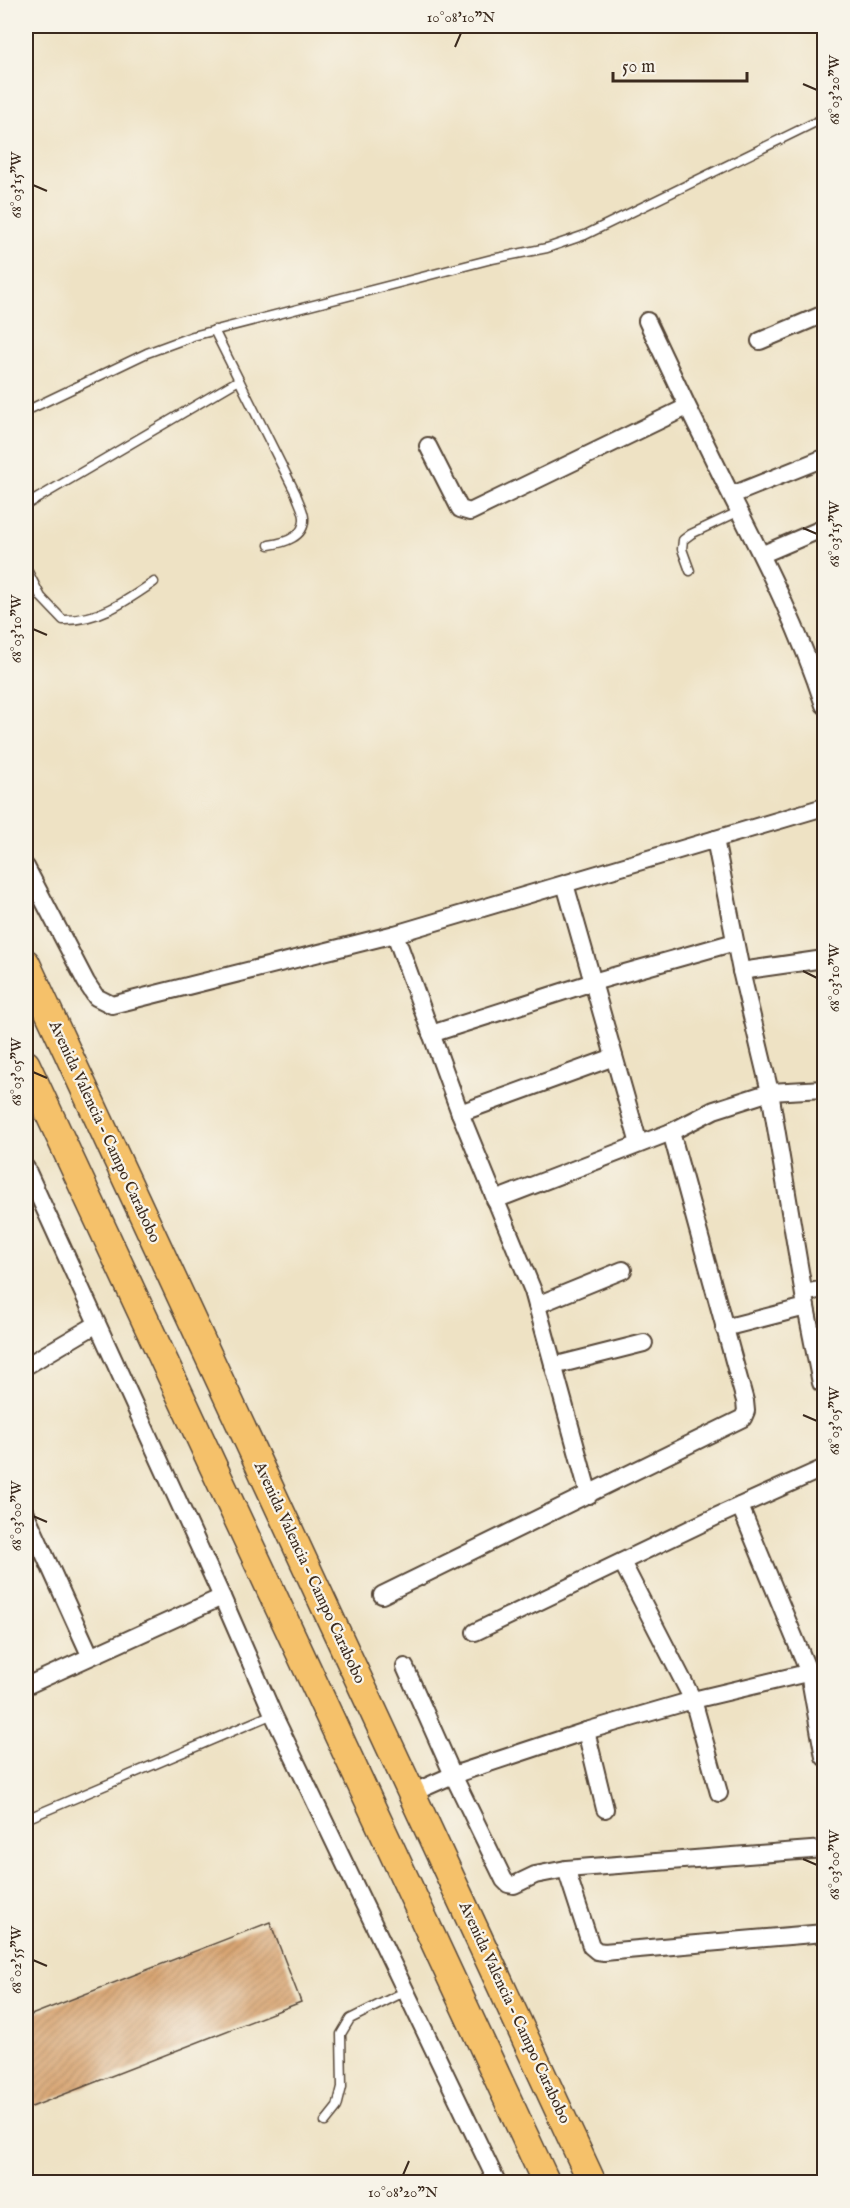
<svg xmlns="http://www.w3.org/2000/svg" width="850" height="2208" font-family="'IM FELL English',serif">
<defs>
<pattern id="building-hatch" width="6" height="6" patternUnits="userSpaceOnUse" patternTransform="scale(1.5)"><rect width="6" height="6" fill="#d8a573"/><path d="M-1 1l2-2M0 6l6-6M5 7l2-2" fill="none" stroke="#b0875e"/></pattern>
</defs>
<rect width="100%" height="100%" fill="#f7f3e8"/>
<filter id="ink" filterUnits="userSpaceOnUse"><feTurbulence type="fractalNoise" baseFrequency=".0167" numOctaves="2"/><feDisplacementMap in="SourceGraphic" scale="12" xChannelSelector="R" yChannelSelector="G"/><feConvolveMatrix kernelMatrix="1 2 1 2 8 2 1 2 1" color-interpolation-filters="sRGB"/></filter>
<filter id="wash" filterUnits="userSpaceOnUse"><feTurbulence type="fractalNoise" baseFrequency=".008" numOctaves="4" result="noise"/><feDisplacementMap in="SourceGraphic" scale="24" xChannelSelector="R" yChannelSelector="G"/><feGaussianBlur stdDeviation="1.35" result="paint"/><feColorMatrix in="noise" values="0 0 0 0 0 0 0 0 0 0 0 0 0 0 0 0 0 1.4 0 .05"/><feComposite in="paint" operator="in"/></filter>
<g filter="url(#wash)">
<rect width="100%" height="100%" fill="#eee2c4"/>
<g id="blocks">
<polygon fill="url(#building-hatch)" points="270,1922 301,2002 29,2108 26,2098 26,2017"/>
</g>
</g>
<g filter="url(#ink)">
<use href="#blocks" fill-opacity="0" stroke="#564637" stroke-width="1.5"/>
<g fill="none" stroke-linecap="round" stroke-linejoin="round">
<g stroke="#564637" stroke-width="11">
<g id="service">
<path d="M214 330 296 494C298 501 304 511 304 518 305 537 284 543 269 545"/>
<polyline points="26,411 147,353 193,336 492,259 547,248 585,235 824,118"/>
<polyline points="26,505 239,380"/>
<path d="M26 568 41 597 63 620C99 621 126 601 154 582"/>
<polyline points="690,571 682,549 683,540 691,534 740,511"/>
<polyline points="26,1819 273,1714"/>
<polyline points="325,2122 337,2107 342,2087 341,2034 350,2019 406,1991"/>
</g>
</g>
<g stroke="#564637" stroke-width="20">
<g id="minor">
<path d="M647 321C673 377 700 433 728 489 764 560 800 630 824 705"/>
<polyline points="760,341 824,314"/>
<polyline points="428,446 460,509 470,512 687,407"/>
<polyline points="732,495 824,458"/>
<polyline points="763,554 824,528"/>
<polyline points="715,839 741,971 770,1092 806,1307 724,1328"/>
<polyline points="26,867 86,982 96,997 112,1005 395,934 824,807"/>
<polyline points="565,884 639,1144"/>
<polyline points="395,934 460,1113 533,1291 589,1495"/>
<polyline points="741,971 824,959"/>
<polyline points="431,1034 593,982 735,942"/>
<polyline points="460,1113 614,1057"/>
<polyline points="26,1168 222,1597 273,1714 497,2182"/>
<polyline points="495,1200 671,1132 714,1110 770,1092 824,1089"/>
<polyline points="804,1293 824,1289"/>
<polyline points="537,1305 623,1270"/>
<polyline points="806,1307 821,1383"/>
<polyline points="26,1366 97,1324"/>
<polyline points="553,1366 644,1343"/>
<polyline points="740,1506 809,1673 819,1676"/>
<polyline points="26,1514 90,1655"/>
<polyline points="622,1562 693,1700 719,1793"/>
<polyline points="382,1595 743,1418 746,1411 745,1401 671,1132"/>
<polyline points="475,1632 715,1517 824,1468"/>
<polyline points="405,1667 453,1775 504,1880 508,1884 514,1885 535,1875 566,1869 824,1849"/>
<polyline points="809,1673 824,1757"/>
<polyline points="26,1686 222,1597"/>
<polyline points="586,1731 605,1809"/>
<polyline points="412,1793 453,1775 586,1731 693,1700 824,1669"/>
<polyline points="566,1869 591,1946 597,1951 604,1952 824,1933"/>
</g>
</g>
<g stroke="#564637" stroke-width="30">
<g id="trunk">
<polyline points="26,963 592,2182"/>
<polyline points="26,1064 546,2182"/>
</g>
</g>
<use href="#service" stroke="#fff" stroke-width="8"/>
<use href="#minor" stroke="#fff" stroke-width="16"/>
<use href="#trunk" stroke="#f5c16b" stroke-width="27"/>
</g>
</g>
<path fill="none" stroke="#3b2a1e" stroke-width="2" d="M455 47 461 33M803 84 817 90M33 185 47 191M803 528 817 534M33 629 47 635M803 971 817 978M33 1072 47 1078M803 1415 817 1421M33 1516 47 1522M803 1859 817 1865M33 1960 47 1966M403 2175 409 2161"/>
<g text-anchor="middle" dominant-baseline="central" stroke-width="4.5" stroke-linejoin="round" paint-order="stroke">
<g font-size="16" fill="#3b2a1e" stroke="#f7f3e8">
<text transform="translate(104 1132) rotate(65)">Avenida Valencia - Campo Carabobo</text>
<text transform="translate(309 1573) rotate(65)">Avenida Valencia - Campo Carabobo</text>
<text transform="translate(514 2013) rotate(65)">Avenida Valencia - Campo Carabobo</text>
</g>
</g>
<rect width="850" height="2208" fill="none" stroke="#f7f3e8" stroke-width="66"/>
<path d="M613 72v9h134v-9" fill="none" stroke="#3b2a1e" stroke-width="3"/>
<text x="622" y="72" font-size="18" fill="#3b2a1e" stroke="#f7f3e8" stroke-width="4.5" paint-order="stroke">50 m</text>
<rect x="33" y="33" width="784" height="2142" fill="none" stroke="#3b2a1e" stroke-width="2"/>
<g font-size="15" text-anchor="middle" fill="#3b2a1e">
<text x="461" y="22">10°08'10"N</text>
<text transform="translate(834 90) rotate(-90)" y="5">68°03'20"W</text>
<text transform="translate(16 185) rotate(-90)" y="5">68°03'15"W</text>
<text transform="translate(834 534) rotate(-90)" y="5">68°03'15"W</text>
<text transform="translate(16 629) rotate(-90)" y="5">68°03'10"W</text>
<text transform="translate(834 978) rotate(-90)" y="5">68°03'10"W</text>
<text transform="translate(16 1072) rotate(-90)" y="5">68°03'05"W</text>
<text transform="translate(834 1421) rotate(-90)" y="5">68°03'05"W</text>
<text transform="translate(16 1516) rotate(-90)" y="5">68°03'00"W</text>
<text transform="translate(834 1865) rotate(-90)" y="5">68°03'00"W</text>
<text transform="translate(16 1960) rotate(-90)" y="5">68°02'55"W</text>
<text x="403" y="2197">10°08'20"N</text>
</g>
</svg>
